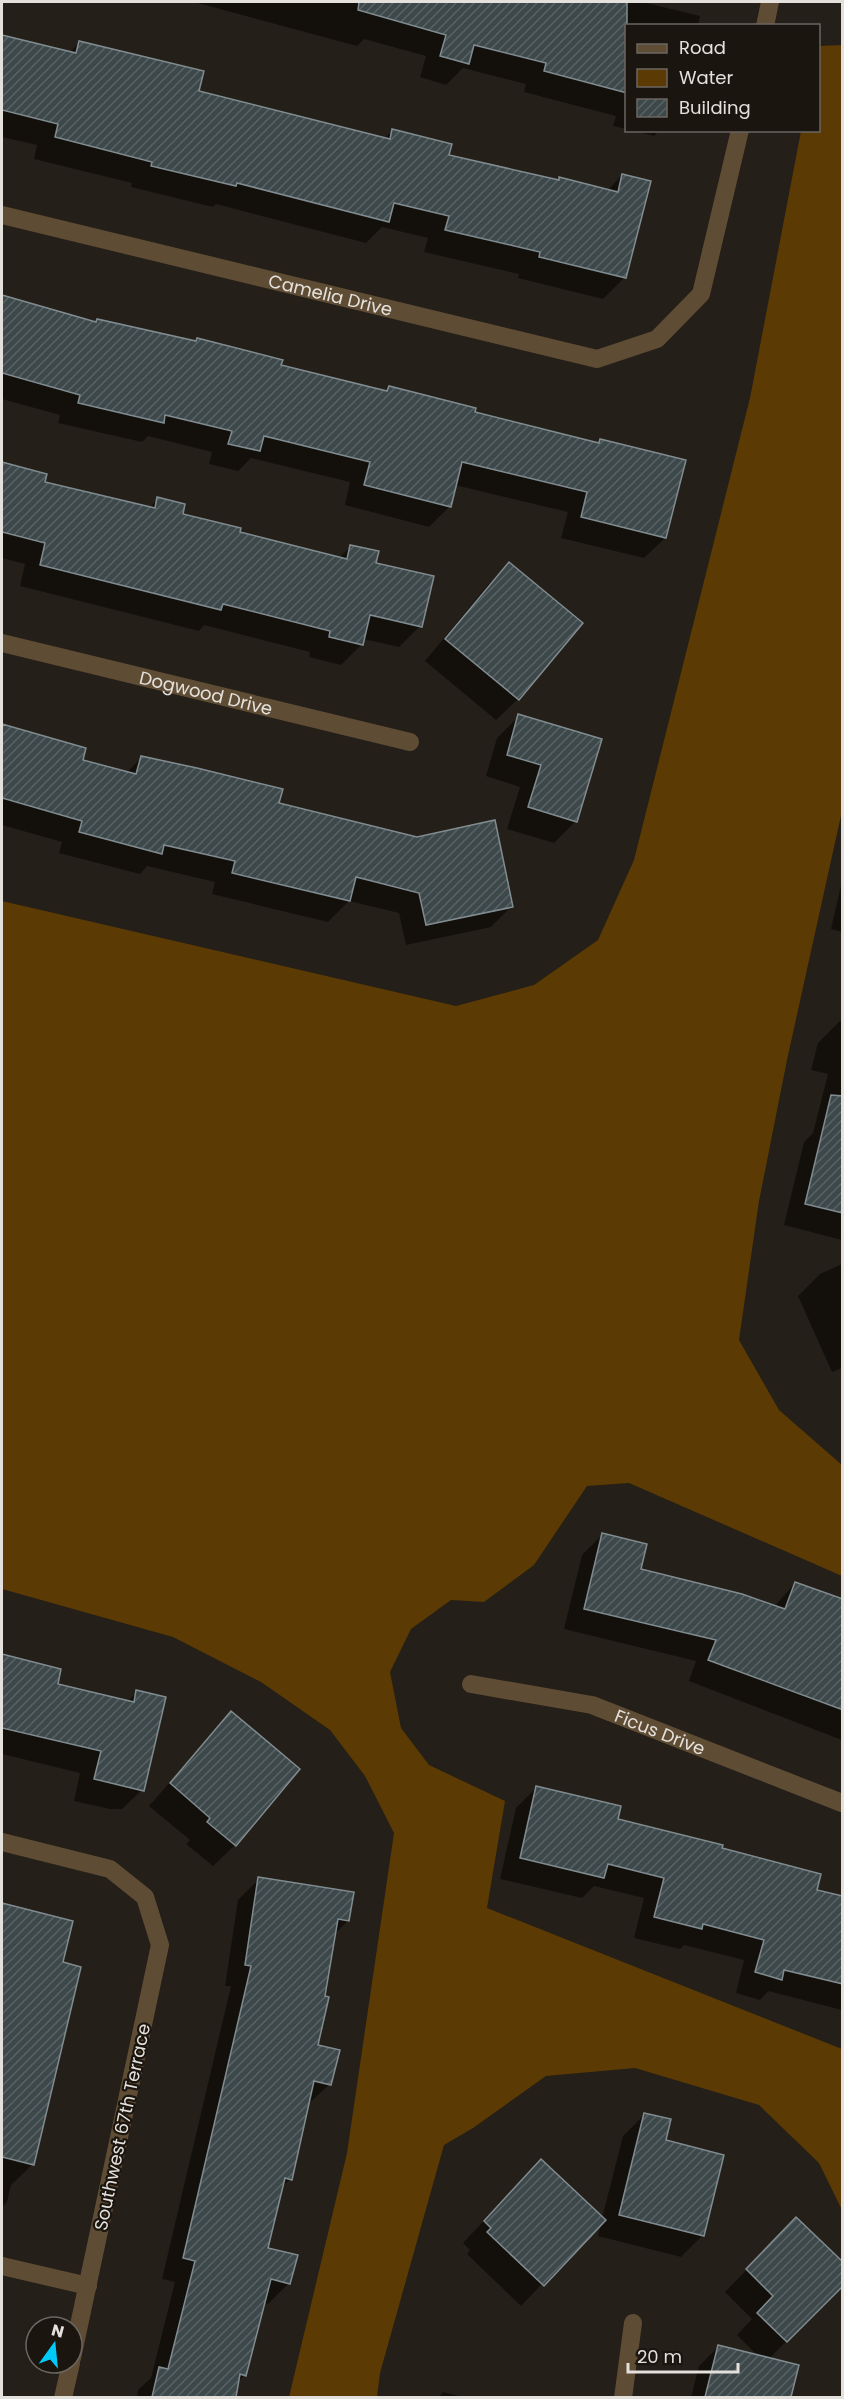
<svg xmlns="http://www.w3.org/2000/svg" width="844" height="2399" font-family="Poppins,sans-serif">
<defs>
<pattern id="building-hatch" width="6" height="6" patternUnits="userSpaceOnUse" patternTransform="scale(1.5)"><rect width="6" height="6" fill="#3d484b"/><path d="M-1 1l2-2M0 6l6-6M5 7l2-2" fill="none" stroke="#596264"/></pattern>
</defs>
<rect width="100%" height="100%" fill="#241f18"/>
<polygon fill="#5b3a03" points="842,45 842,811 787,1060 759,1201 739,1340 779,1410 842,1465 842,1576 629,1483 587,1486 534,1565 484,1602 451,1600 411,1629 390,1672 401,1728 429,1765 505,1801 487,1908 842,2049 842,2210 819,2163 759,2105 635,2068 546,2076 473,2128 444,2145 380,2373 377,2397 289,2397 347,2153 394,1833 365,1776 330,1730 261,1682 173,1637 2,1589 2,901 456,1006 534,985 598,940 634,860 750,398 801,131 818,130 819,46"/>
<g fill="#0007">
<polygon points="194,2 642,2 700,16 698,26 626,26 626,129 613,126 616,116 524,92 526,84 463,68 446,85 420,77 426,56 364,39 357,46"/>
<polygon points="2,37 69,53 79,43 197,92 384,139 392,131 448,156 557,181 560,179 607,191 622,175 625,277 603,299 518,278 519,274 424,252 428,238 382,227 366,243 216,204 213,207 131,187 132,183 34,159 37,145 2,137"/>
<polygon points="632,130 660,130 654,136"/>
<polygon points="2,298 385,392 389,388 473,413 597,444 601,440 684,461 665,538 644,558 561,538 568,512 455,485 450,506 429,527 345,505 350,482 251,458 238,471 209,464 212,452 148,436 142,442 58,423 60,415 2,399"/>
<polygon points="2,464 46,475 44,483 149,508 158,499 182,515 239,533 339,558 351,546 374,564 420,626 399,647 363,639 362,644 341,665 309,657 310,652 204,625 199,631 20,586 25,564 2,558"/>
<polygon points="509,564 518,699 496,720 425,661 487,586"/>
<polygon points="519,716 576,821 554,843 507,829 520,787 486,776 497,738"/>
<polygon points="2,727 84,749 81,761 126,773 142,757 277,804 512,906 491,927 406,945 399,913 349,901 328,922 212,894 215,882 147,866 140,874 59,853 62,842 2,825"/>
<polygon points="842,881 842,932 831,929"/>
<polygon points="840,1021 842,1022 842,1240 784,1225 804,1142 813,1133 828,1074 811,1070 818,1043"/>
<polygon points="842,1264 842,1368 832,1372 798,1296 820,1274"/>
<polygon points="602,1535 639,1571 774,1607 795,1583 842,1627 842,1740 689,1681 696,1661 564,1629 582,1555"/>
<polygon points="2,1654 60,1670 56,1685 127,1702 137,1692 144,1788 122,1809 110,1809 74,1801 80,1773 2,1754"/>
<polygon points="231,1713 235,1845 213,1866 186,1844 190,1840 149,1806"/>
<polygon points="537,1787 617,1820 721,1849 815,1891 842,1898 842,2010 768,1991 760,2000 736,1993 744,1960 684,1945 680,1949 634,1938 644,1898 594,1886 582,1898 500,1879 516,1808"/>
<polygon points="259,1879 348,1921 334,1934 316,2046 330,2084 307,2105 290,2179 281,2188 266,2249 289,2283 268,2304 263,2303 245,2375 237,2383 234,2398 137,2398 138,2390 151,2378 175,2282 162,2279 231,1986 225,1986 238,1900"/>
<polygon points="3,1905 61,1963 80,1968 33,2164 11,2185 7,2202 2,2207"/>
<polygon points="645,2114 664,2141 703,2235 681,2257 598,2236 601,2222 521,2306 467,2254 470,2250 463,2243 519,2183 602,2218 623,2136"/>
<polygon points="796,2219 842,2284 769,2359 798,2366 790,2398 691,2398 699,2366 718,2347 758,2356 737,2335 752,2319 725,2292"/>
<polygon points="443,2392 466,2398 438,2398"/>
</g>
<g fill="url(#building-hatch)" stroke="#808c90" stroke-width="1.5">
<polygon points="359,2 627,2 627,93 544,71 546,63 474,45 469,64 440,56 446,35 358,10"/>
<polygon points="2,35 76,53 79,41 204,71 199,91 390,139 392,129 452,144 449,155 559,180 559,177 618,192 622,174 651,181 626,278 539,257 540,252 445,230 449,216 394,203 389,222 237,183 236,186 151,166 152,162 55,137 58,124 2,110"/>
<polygon points="2,295 96,322 97,319 196,341 197,338 283,360 281,365 387,391 389,386 476,408 475,412 599,443 600,439 686,460 666,538 581,517 587,492 462,462 451,507 364,485 370,462 264,436 260,451 228,444 232,431 165,415 164,423 78,403 80,395 2,373"/>
<polygon points="2,462 47,474 45,482 155,508 157,497 185,504 183,514 241,528 240,532 347,559 350,545 379,551 376,563 434,576 422,627 370,615 363,645 329,637 330,631 223,604 221,610 40,565 45,543 2,532"/>
<polygon points="509,562 583,623 519,700 445,639"/>
<polygon points="518,714 602,739 577,822 528,807 541,765 507,755"/>
<polygon points="2,724 86,748 83,760 136,774 141,756 197,768 283,789 279,803 417,837 495,820 513,907 426,925 419,893 356,877 350,901 232,873 235,861 164,845 162,854 79,832 82,821 2,798"/>
<polygon points="831,1095 843,1096 843,1213 805,1204"/>
<polygon points="602,1533 647,1544 641,1569 742,1594 785,1609 795,1582 843,1599 843,1710 708,1660 716,1640 584,1609"/>
<polygon points="2,1654 61,1669 58,1684 134,1702 136,1690 166,1697 144,1791 94,1779 101,1751 2,1728"/>
<polygon points="231,1711 300,1769 236,1846 207,1822 210,1818 170,1783"/>
<polygon points="536,1786 621,1806 618,1819 723,1845 722,1848 821,1874 817,1890 843,1896 843,1984 784,1970 782,1980 755,1972 764,1940 703,1924 702,1929 654,1917 664,1878 608,1864 604,1878 520,1858"/>
<polygon points="258,1877 354,1892 349,1921 338,1919 325,1996 329,1997 318,2045 340,2050 331,2085 314,2081 292,2180 285,2178 268,2248 298,2255 290,2284 271,2279 246,2376 240,2374 236,2397 152,2397 159,2367 168,2369 195,2261 183,2258 251,1966 245,1965"/>
<polygon points="2,1903 73,1921 63,1962 81,1967 34,2165 2,2157"/>
<polygon points="644,2113 671,2119 666,2140 724,2155 704,2236 619,2215"/>
<polygon points="541,2159 606,2220 544,2286 487,2232 491,2228 484,2221"/>
<polygon points="796,2217 843,2262 843,2286 787,2342 757,2313 773,2296 746,2269"/>
<polygon points="718,2345 799,2365 791,2397 705,2397"/>
</g>
<g fill="none" stroke-linecap="round" stroke-linejoin="round">
<g stroke="#5f4c34" stroke-width="18">
<polyline points="765,26 770,2"/>
<path id="s1" d="M2 215 597 359 657 339 701 294 740 130"/>
<path id="s2" d="M2 643 410 742"/>
<path id="s3" d="M471 1684 592 1705 842 1803"/>
<polyline points="2,1842 110,1869 145,1897 160,1945 72,2358"/>
<polyline points="2,2266 88,2286"/>
<polyline points="63,2398 71,2363"/>
<polyline points="623,2398 633,2323"/>
</g>
</g>
<g text-anchor="middle" dominant-baseline="central" stroke-width="4.5" stroke-linejoin="round" paint-order="stroke">
<g font-size="18" fill="#e4e0db" stroke="#1b150f">
<text stroke="none"><textPath href="#s1" startOffset="338">Camelia Drive</textPath></text>
<text stroke="none"><textPath href="#s2" startOffset="210">Dogwood Drive</textPath></text>
<text stroke="none"><textPath href="#s3" startOffset="196">Ficus Drive</textPath></text>
<text transform="translate(122 2127) rotate(-78)">Southwest 67th Terrace</text>
</g>
</g>
<rect width="844" height="2399" fill="none" stroke="#e4e0db" stroke-width="6"/>
<rect x="625" y="24" width="195" height="108" fill="#1b150f" stroke="#6b6661" stroke-width="1.5"/>
<rect x="637" y="44" width="30" height="9" fill="#5f4c34" stroke="#6b6661" stroke-width="1.5"/>
<text x="679" y="54" font-size="18" fill="#e4e0db">Road</text>
<rect x="637" y="69" width="30" height="18" fill="#5b3a03" stroke="#6b6661" stroke-width="1.5"/>
<text x="679" y="84" font-size="18" fill="#e4e0db">Water</text>
<rect x="637" y="99" width="30" height="18" fill="url(#building-hatch)" stroke="#6b6661" stroke-width="1.5"/>
<text x="679" y="114" font-size="18" fill="#e4e0db">Building</text>
<g transform="translate(54 2345) rotate(15)"><circle r="28" fill="#1b150f" stroke="#6b6661" stroke-width="1.5"/>
<path d="M0-4.5L10 22L0 15L-10 22Z" fill="#00cbf8"/>
<text y="-9" font-size="16" font-weight="bold" text-anchor="middle" fill="#e4e0db">N</text>
</g>
<path d="M628 2363v9h110v-9" fill="none" stroke="#e4e0db" stroke-width="3"/>
<text x="637" y="2363" font-size="18" fill="#e4e0db" stroke="#1b150f" stroke-width="4.5" paint-order="stroke">20 m</text>
</svg>
